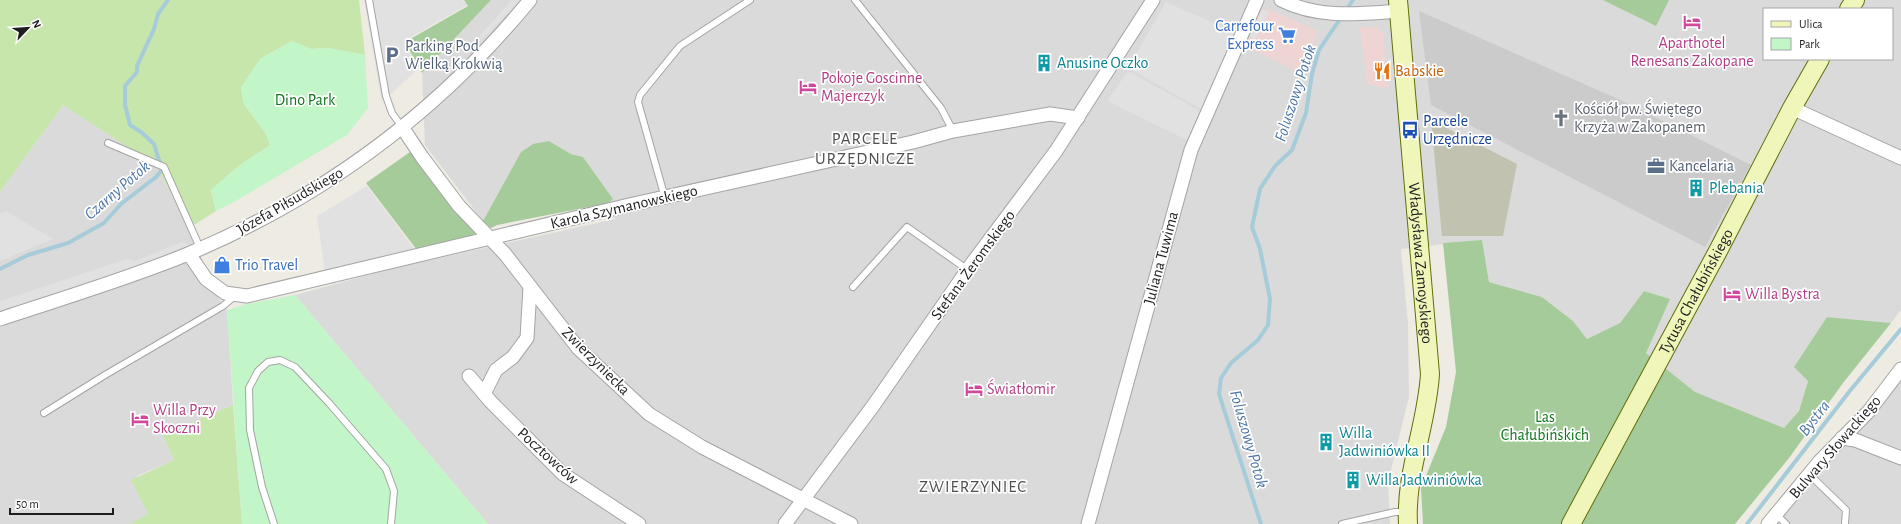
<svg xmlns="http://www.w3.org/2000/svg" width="1901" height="524" font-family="'Alegreya Sans',sans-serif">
<rect width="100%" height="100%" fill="#eeebe3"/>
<g fill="#dbdada" fill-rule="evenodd">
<path d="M491 0H1901V310L1891 323 1827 317 1799 411 1784 429 1694 392 1645 353 1669 299 1644 291 1620 323 1587 339 1573 321 1542 297 1489 282 1482 240 1401 249 1408 324 1409 397 1388 482 1390 524H488L295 295 394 268 615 219 609 203 613 199 583 157 571 154 549 141 521 152 483 221 425 145 422 73ZM1764 9H1892V59H1764Z"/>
<polygon points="63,105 157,166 189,228 217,296 227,310 233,405 163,435 174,460 137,476 149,514 130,524 0,524 0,192"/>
<polygon points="1901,380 1901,524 1776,524 1812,479 1863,427"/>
</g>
<g fill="#eed5d3">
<polygon points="1269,9 1318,31 1304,75 1242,44 1259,11"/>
<polygon points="1360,27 1376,27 1383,34 1389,89 1367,84"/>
</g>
<polygon fill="#cbcbcb" points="1419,11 1627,103 1751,165 1705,247 1431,105"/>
<polygon fill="#c1c2af" points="1431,120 1517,164 1503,236 1442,236"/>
<g fill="#c6e6ab">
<polygon points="0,0 359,0 365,55 328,48 311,49 292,41 260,59 241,88 244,104 266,134 270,145 240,165 211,190 216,211 189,228 157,166 63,105 0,192"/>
<polygon points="233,405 242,524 130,524 148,514 131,480 174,460 163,435"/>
</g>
<g fill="#a6cb9a">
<polygon points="464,0 491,0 422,73 405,42 468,6"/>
<polygon points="1603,0 1669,0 1656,26"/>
<polygon points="549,141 571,154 583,157 613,199 609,203 497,225 491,228 483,221 521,152 533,144"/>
<polygon points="410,152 475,223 477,230 473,236 417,250 366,183"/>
<polygon points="1482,240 1489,282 1542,297 1573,321 1587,339 1620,323 1644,291 1670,299 1646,353 1695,392 1784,428 1799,411 1808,381 1794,367 1827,317 1891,323 1843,383 1789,458 1735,524 1423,524 1421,488 1446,427 1456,372 1443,243"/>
</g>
<g fill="#c2f6c8">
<polygon points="292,41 311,49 328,48 365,55 368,108 347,135 236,201 216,211 211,190 240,165 270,145 266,134 244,104 241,88 260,59"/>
<polygon points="295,295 488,524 242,524 227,310 247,304"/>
</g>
<g fill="#e1e1e1">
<polygon points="364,0 463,0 467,5 404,41 418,69 382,102"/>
<polygon points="512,0 520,0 481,41 480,35"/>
<polygon points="1166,2 1236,33 1201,109 1128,68"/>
<polygon points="1263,9 1269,12 1255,40 1249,36"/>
<polygon points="1128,71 1200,111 1187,140 1107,101"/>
<polygon points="367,186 416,251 325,271 317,216"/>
<polygon points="6,211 53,239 0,261 0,214"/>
<polygon points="182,242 189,245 138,265 0,312 0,301 126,259 135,261"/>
</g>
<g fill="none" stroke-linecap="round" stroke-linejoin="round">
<g stroke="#a6cbd9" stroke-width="4">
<polyline points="0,269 28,255 68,243 104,223 121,204 156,177 162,170 154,144 141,132 130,125 125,105 125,86 137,72 137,66 154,29 158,14 168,0"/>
<polyline points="1261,524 1219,394 1221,378 1231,363 1258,340 1268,325 1270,299 1260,249 1252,227 1260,189 1275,166 1292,150 1306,113 1312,74 1319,50 1353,0"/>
<polyline points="1747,524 1849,392 1901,329"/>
</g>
<g stroke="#a4a4a4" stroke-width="8">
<g id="lane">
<polyline points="369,0 386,96 392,113 402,127"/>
<polyline points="855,0 941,108 953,131"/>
<polyline points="108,143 164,167 200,248"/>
<polyline points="665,198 638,102 640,95 680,46 750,0"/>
<polyline points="853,287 907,227 968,270"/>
<polyline points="44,413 105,375 223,306 236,295"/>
<polyline points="1809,474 1846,510 1845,524"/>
<polyline points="1776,514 1786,524"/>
<polyline points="274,524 262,487 250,430 249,388 258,371 268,362 280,360 295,367 329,403 386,469 394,491 391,524"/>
<polyline points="1342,524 1395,512 1406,512"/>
</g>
</g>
<g stroke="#a4a4a4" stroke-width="15">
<g id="street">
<path d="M1281 0C1319 19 1359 14 1399 11"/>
<polyline points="1792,108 1901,158"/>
<polyline points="402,127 422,157 459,206 505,254 578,348 649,414 702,447 851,524"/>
<polyline points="189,254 206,279 225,293 247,296 629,205 913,142 953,131 1050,114 1078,118"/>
<path d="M0 319C63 298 127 279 188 254 322 198 438 112 530 0"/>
<polyline points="469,376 491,402 563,474 639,524"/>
<polyline points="484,394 496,370 513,357 527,338 530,288"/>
<polyline points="1842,438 1855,440 1901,458"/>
<polyline points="785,524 873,406 973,262 1056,151 1153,0"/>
<polyline points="1088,524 1191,150 1257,0"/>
<polyline points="1768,524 1820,461 1869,411 1901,369"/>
</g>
</g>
<g stroke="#5f6d0a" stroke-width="20">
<g id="secondary">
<path id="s1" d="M1398 0 1430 374C1427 425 1405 473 1408 524"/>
<polyline points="1849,9 1855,0"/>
<path id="s2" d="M1571 524 1718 251 1792 108 1820 59"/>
</g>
</g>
<use href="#lane" stroke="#fff" stroke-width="6"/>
<use href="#street" stroke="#fff" stroke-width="13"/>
<use href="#secondary" stroke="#f0f6b9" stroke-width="18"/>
</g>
<defs>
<g id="hotel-bare" transform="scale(1.38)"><path d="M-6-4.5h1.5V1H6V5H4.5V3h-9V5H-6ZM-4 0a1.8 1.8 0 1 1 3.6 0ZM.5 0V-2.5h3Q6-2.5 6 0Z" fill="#d1479c" stroke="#fff" stroke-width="2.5" paint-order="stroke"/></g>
<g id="supermarket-bare" transform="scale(1.38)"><path d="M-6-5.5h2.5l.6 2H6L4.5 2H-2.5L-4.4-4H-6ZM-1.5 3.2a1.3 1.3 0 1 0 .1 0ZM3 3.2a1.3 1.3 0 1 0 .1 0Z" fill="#3f7fe0" stroke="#fff" stroke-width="2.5" paint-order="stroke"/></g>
<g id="parking-bare" transform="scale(1.38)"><path d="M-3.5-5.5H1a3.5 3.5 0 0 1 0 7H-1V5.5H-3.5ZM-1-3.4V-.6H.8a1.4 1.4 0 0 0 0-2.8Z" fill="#5c6f8a" stroke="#fff" stroke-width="2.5" paint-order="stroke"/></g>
<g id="building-bare" transform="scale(1.38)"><path d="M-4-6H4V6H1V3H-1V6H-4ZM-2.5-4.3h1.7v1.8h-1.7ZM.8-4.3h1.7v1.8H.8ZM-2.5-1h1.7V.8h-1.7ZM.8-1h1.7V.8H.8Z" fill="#0f9aa8" stroke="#fff" stroke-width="2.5" paint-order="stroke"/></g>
<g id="restaurant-bare" transform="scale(1.38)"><path d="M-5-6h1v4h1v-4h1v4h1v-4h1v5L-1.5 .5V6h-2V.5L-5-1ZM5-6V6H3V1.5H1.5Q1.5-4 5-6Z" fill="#e8710a" stroke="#fff" stroke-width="2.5" paint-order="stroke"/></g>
<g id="church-bare" transform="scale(1.38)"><path d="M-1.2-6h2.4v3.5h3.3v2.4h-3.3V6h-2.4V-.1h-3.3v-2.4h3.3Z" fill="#6b7280" stroke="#fff" stroke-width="2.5" paint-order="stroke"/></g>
<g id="bus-bare" transform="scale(1.38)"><path d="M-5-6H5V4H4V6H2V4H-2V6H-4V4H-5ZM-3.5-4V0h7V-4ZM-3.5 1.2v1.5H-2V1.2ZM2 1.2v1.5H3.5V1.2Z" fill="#1a4fb4" stroke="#fff" stroke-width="2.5" paint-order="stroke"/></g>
<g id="office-bare" transform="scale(1.38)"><path d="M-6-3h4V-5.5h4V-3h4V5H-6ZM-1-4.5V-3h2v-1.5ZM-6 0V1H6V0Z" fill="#5c6f8a" stroke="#fff" stroke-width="2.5" paint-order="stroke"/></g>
<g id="shop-bare" transform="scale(1.38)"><path d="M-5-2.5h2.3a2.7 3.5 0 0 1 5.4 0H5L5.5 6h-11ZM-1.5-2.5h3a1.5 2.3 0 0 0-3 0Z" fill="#3f7fe0" stroke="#fff" stroke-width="2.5" paint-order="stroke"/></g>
</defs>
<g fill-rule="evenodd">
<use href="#hotel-bare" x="1692" y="22"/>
<use href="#supermarket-bare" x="1287" y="35"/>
<use href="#parking-bare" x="392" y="55"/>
<use href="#building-bare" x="1044" y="63"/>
<use href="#restaurant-bare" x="1382" y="71"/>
<use href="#hotel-bare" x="808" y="87"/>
<use href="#church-bare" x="1561" y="118"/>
<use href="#bus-bare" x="1410" y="130"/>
<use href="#office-bare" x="1656" y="166"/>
<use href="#building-bare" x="1696" y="188"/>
<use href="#shop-bare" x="222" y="265"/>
<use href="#hotel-bare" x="1732" y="294"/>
<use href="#hotel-bare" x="974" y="389"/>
<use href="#hotel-bare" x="140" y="419"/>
<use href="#building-bare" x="1326" y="442"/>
<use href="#building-bare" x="1353" y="480"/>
</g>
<g text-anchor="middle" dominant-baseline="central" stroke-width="3.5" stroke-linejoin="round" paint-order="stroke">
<g font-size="16" fill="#366cbe" stroke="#fff" text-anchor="end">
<text x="1274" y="26">Carrefour<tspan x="1274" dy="18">Express</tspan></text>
<text x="235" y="265" text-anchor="start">Trio Travel</text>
</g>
<g font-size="16" fill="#b23c85" stroke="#fff" text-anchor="start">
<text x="1692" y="43" text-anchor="middle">Aparthotel<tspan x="1692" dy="18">Renesans Zakopane</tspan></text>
<text x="821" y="78">Pokoje Goscinne<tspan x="821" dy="18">Majerczyk</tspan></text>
<text x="1745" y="294">Willa Bystra</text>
<text x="987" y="389">Światłomir</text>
<text x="153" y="410">Willa Przy<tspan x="153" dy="18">Skoczni</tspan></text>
</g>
<g font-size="16" fill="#4e5e75" stroke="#fff" text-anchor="start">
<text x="405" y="46">Parking Pod<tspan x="405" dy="18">Wielką Krokwią</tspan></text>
<text x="1669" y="166">Kancelaria</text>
</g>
<g font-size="16" fill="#0d838f" stroke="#fff" text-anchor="start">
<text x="1057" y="63">Anusine Oczko</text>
<text x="1709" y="188">Plebania</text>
<text x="1339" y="433">Willa<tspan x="1339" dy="18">Jadwiniówka II</tspan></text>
<text x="1366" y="480">Willa Jadwiniówka</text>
</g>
<g font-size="16" fill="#c56008" stroke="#fff" text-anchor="start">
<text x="1395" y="71">Babskie</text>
</g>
<g font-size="16" fill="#11751d" stroke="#fff">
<text x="305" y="100">Dino Park</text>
<text x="1545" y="417">Las<tspan x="1545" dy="18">Chałubińskich</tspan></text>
</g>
<g font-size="16" fill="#5b616d" stroke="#fff" text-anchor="start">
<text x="1574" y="109">Kościół pw. Świętego<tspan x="1574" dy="18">Krzyża w Zakopanem</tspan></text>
</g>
<g font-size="16" fill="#164399" stroke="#fff" text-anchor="start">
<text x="1423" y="121">Parcele<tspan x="1423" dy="18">Urzędnicze</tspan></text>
</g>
<g font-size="16" fill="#1d1d1d" stroke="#fff">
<text transform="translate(290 201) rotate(-30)">Józefa Piłsudskiego</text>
<text transform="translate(624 207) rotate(-13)">Karola Szymanowskiego</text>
<text transform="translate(1161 258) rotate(-75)">Juliana Tuwima</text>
<text stroke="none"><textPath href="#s1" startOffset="264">Władysława Zamoyskiego</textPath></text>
<text transform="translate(973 265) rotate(-54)">Stefana Żeromskiego</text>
<text stroke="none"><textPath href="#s2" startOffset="264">Tytusa Chałubińskiego</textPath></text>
<text transform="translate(596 361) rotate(45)">Zwierzyniecka</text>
<text transform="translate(1835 447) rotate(-49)">Bulwary Słowackiego</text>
<text transform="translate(548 456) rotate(42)">Pocztowców</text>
</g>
<g font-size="17" font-style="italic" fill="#4f77a7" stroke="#fff">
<text transform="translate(1295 93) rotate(-72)">Foluszowy Potok</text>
<text transform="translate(117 190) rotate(-41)">Czarny Potok</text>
<text transform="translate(1814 418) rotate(-52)">Bystra</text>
<text transform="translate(1249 439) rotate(74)">Foluszowy Potok</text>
</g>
<g font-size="17" letter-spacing="1" fill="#505050" stroke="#fff">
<text x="865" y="138">PARCELE<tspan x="865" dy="20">URZĘDNICZE</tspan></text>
<text x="973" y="486">ZWIERZYNIEC</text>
</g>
</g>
<rect x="1763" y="8" width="130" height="52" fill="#ffffff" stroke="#a5a5a5"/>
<rect x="1771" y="21" width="20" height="6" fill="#f0f6b9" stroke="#a5a5a5"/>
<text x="1799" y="28" font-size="12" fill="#1d1d1d">Ulica</text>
<rect x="1771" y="38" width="20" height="12" fill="#c2f6c8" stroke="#a5a5a5"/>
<text x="1799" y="48" font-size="12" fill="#1d1d1d">Park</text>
<g transform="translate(28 28) rotate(65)" stroke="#ffffff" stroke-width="3" paint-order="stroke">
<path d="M0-3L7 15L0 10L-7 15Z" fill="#1d1d1d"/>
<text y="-6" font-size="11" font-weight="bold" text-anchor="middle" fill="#1d1d1d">N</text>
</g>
<path d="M10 508v6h103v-6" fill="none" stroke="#1d1d1d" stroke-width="2"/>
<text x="16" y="508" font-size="12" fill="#1d1d1d" stroke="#ffffff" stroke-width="3" paint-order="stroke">50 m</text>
</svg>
